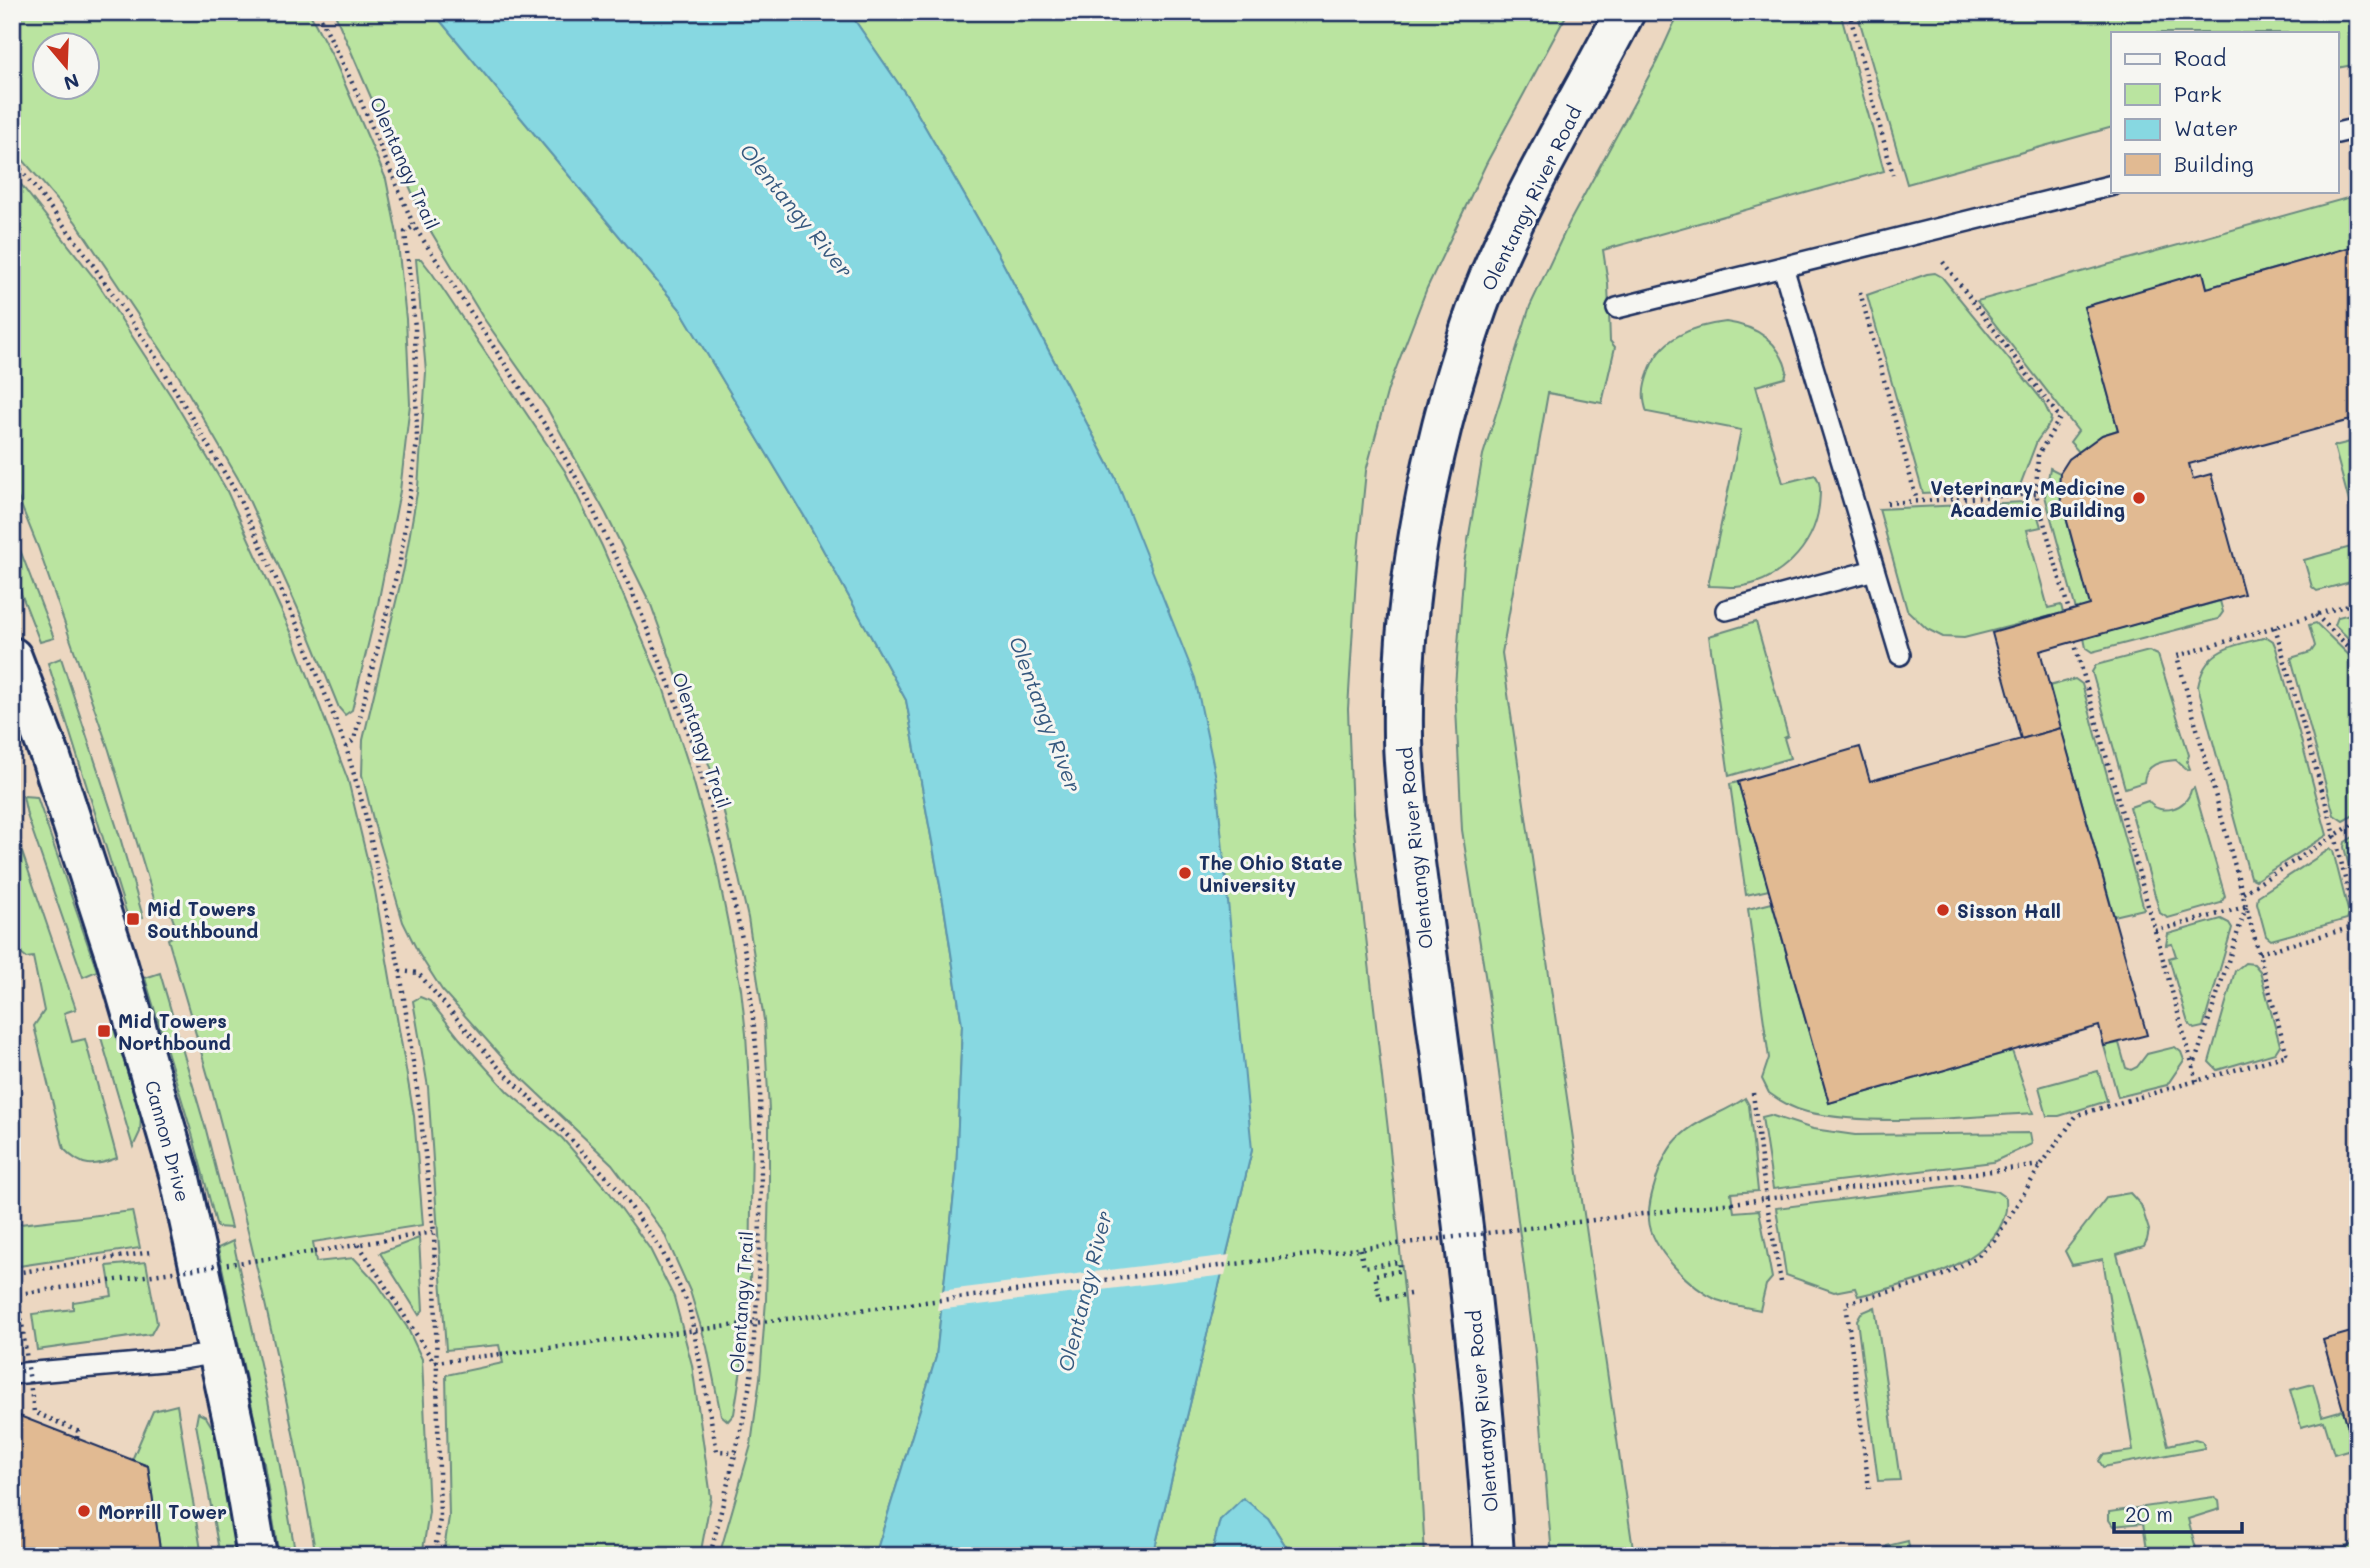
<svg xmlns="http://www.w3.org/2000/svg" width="2370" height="1568" font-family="Mali,sans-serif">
<rect width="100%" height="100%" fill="#f0e4d5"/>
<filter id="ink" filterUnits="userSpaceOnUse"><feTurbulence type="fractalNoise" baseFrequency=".0143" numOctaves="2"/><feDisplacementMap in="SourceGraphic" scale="14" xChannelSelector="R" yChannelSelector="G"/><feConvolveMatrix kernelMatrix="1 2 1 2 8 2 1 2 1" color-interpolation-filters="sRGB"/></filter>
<g filter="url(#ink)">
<path fill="#ecd7c1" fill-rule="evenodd" d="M12 12H2358V1556H12ZM2113 33H2337V191H2113ZM46 46H88V88H46Z"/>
<g fill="#bae4a0" stroke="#6a8a7f" stroke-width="2" fill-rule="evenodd">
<path d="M12 12H309L334 59 386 179 397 234 406 319 410 404 400 491 378 604 352 710 345 715 339 708 304 622 243 487 178 375 75 221 12 147ZM46 46H88V88H46Z"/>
<polygon points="334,12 433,12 680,309 806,519 906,700 944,907 962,1025 956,1175 936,1357 875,1556 719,1556 751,1445 760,1378 766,1300 769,1183 769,1111 764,1020 748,918 720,795 651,605 606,514 548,410 482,316 424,220"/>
<polygon points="849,12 1568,12 1486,164 1427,288 1388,389 1366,471 1357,561 1348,709 1352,814 1388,1130 1418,1430 1425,1556 1292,1556 1268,1518 1220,1520 1211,1556 1153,1556 1252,1150 1115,477 997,252 909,99"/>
<polygon points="1679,12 1840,12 1884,171 1603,250 1608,283 1610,341 1615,347 1602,403 1548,393 1502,653 1634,1556 1552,1556 1535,1352 1492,1019 1462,830 1455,687 1464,563 1483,455 1530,306 1570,221 1657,61"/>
<polygon points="1857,12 2358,12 2358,64 2337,68 2337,33 2113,33 2113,127 1907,184"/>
<path d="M12 173 95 279 173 399 226 489 292 634 348 780 375 891 414 1116 423 1225 313 1242 316 1262 354 1258 377 1283 407 1327 422 1359 429 1512 422 1556H316C291 1410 258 1266 221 1124 205 1062 186 1001 168 939L178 934 169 908 158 912 109 750 38 547 12 483Z"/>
<polygon points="2358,195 2358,245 2207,288 2203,273 2084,307 2118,430 2102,435 2079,452 2070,442 2078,431 1977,301"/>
<polygon points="416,259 421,259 432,273 565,471 602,546 663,687 690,769 715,858 741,989 746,1034 752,1134 750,1281 743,1357 734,1414 728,1421 721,1415 707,1347 690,1291 664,1233 612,1164 516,1073 442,990 419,954 403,922 374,823 362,775 363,740 404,568 418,487 426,372"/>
<polygon points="1935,273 1942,277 2043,401 2051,418 2050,423 2037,441 2019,488 1923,493 1867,295 1927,274"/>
<path d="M1726 322C1756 326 1779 341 1787 371L1785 378 1756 386 1783 483 1815 475C1822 483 1820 495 1819 506 1814 547 1779 583 1736 587 1727 587 1717 586 1708 586L1741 430 1647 412C1642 398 1643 388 1648 374 1659 338 1691 326 1726 322Z"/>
<polygon points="2358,440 2358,535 2334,446"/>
<polygon points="2050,468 2060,473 2059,492 2090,605 2076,610 2045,496"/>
<polygon points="2025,502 2036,510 2041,527 2027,530 2048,608 2061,605 2063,613 1964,638 1943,637 1927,629 1907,610 1879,509"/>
<polygon points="12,529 54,638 40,642 12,570"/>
<polygon points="2358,545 2358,580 2317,591 2312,587 2304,560"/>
<polygon points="2220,601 2223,612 2218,619 2092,652 2086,648 2084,638"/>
<polygon points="2358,612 2358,648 2335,625 2338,617"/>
<polygon points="1756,622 1788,736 1784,738 1790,758 1729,776 1709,636"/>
<polygon points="2316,623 2358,664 2358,813 2343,821 2334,815 2291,658 2311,652 2315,646 2309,625"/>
<path d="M2267 637 2273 641 2276 648 2327 835 2256 880 2250 877 2198 687C2205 647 2234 646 2267 637Z"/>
<path d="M2149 651 2158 655 2189 755 2187 761 2190 769 2187 770 2176 760C2161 761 2145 764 2144 782L2125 788 2092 672 2096 665Z"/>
<polygon points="61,658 119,834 143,917 129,921 48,663"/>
<polygon points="2075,679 2082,684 2144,909 2114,916 2049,686"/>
<polygon points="1738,782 1769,890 1746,895 1730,784"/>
<path d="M2194 788 2225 896 2221 903 2168 918 2160 913 2130 807 2148 801C2160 817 2187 809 2191 790Z"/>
<polygon points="23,796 37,797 97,971 83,977 27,815"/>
<path d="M12 823 76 1009 64 1013 72 1042 85 1039 117 1158C93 1167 82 1168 64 1149L34 1026 44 1011 33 957 26 958 21 954 12 925Z"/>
<polygon points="2358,834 2358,901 2344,847 2345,842"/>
<polygon points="2330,849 2333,851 2349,914 2347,919 2271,940 2266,936 2257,903 2258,896"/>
<path d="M1772 903 1829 1103 2012 1051 2033 1113C1964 1117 1874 1127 1807 1112 1794 1109 1780 1101 1769 1093L1762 1079 1769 1058 1748 909Z"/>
<polygon points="2221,919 2229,923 2232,928 2203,1027 2194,1029 2188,1023 2169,958 2176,956 2172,944 2166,945 2168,934"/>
<polygon points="2245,963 2254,964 2260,971 2280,1045 2275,1053 2217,1070 2209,1062 2235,971"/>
<polygon points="160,973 206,1130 231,1228 217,1227 193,1137 145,978"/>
<polygon points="420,997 430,1001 460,1039 508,1092 562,1138 610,1193 650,1249 674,1297 692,1365 711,1497 700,1556 443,1556 449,1517 446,1375 503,1363 499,1345 446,1350 428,1087 413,1001"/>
<polygon points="114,1029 141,1117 140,1132 133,1147 100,1034"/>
<polygon points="2119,1043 2126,1068 2131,1070 2137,1067 2147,1054 2175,1047 2181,1052 2184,1060 2167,1085 2118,1097 2104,1046"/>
<polygon points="2098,1071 2107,1101 2059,1116 2047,1116 2039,1087"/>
<path d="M1745 1098 1749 1105 1758 1191 1731 1193 1734 1212 1759 1210 1772 1278 1766 1285 1760 1310C1746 1307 1731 1305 1717 1300 1692 1289 1651 1249 1649 1220 1648 1207 1651 1196 1655 1183 1659 1170 1664 1155 1673 1144 1694 1118 1721 1116 1745 1098Z"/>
<polygon points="1770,1115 1813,1129 1855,1135 2030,1133 2032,1144 1993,1162 1773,1189 1762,1117"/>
<path d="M1959 1185 1996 1191 2006 1198C2006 1203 2007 1209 2005 1214 1993 1266 1902 1286 1858 1296L1855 1288 1834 1292 1786 1275 1776 1208Z"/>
<polygon points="2130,1193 2141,1205 2149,1230 2147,1240 2144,1246 2117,1254 2168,1445 2195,1439 2202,1441 2205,1448 2103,1467 2099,1461 2103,1455 2133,1451 2103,1259 2072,1265 2065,1251 2107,1197"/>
<polygon points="132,1211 140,1248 12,1267 12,1225"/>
<polygon points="419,1238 423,1310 419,1315 380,1253"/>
<polygon points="233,1241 268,1400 296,1556 279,1556 264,1464 218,1248"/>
<polygon points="146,1262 157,1323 151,1334 37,1350 32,1314 73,1309 73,1302 112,1296 107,1266"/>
<polygon points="1875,1307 1900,1480 1878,1481 1857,1320 1861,1313"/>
<polygon points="2313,1384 2322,1416 2343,1410 2354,1448 2334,1454 2324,1421 2301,1427 2290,1390"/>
<polygon points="177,1405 202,1556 161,1556 148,1466 132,1460 153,1411"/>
<polygon points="198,1413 206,1417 215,1432 237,1556 220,1556 196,1424"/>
<polygon points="2213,1497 2219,1501 2220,1509 2188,1519 2198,1556 2148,1556 2143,1523 2113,1526 2109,1520 2109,1512"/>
<polygon points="1908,1541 1911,1556 1889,1556 1887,1546"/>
<polygon points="2358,1543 2358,1556 2340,1556 2338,1549"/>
</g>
<g fill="#87d8e1" stroke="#5c94ad" stroke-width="2">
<polygon points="433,12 849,12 909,99 997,252 1115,477 1195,678 1216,778 1252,1150 1153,1556 875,1556 936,1357 956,1175 962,1025 944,907 906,700 806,519 680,309"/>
<polygon points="1243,1498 1268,1518 1292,1556 1211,1556 1220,1520"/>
</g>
<polygon fill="#f0e4d5" points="1230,1255 1225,1275 937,1310 940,1291"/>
<g fill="#e1ba92" stroke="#1b2f5e" stroke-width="2">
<polygon points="2358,245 2358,418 2189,464 2193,479 2211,474 2244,594 2040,651 2061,728 2021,739 1992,633 2090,605 2059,492 2060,473 2069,459 2102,435 2118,430 2084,307 2203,272 2207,288"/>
<polygon points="2061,728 2147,1035 2104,1046 2099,1026 1829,1103 1738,782 1860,747 1870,781"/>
<polygon points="2358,1330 2358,1462 2323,1340"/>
<polygon points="12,1413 148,1466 161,1556 12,1556"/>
</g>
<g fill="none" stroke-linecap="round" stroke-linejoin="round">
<g stroke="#1b2f5e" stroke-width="24">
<g id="service">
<polyline points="2337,133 2358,128"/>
<polyline points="1783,267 1900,655"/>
<polyline points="1617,308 2113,185"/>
<polyline points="1726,610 1874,570"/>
<polyline points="12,1374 175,1360 219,1353"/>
</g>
</g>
<g stroke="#1b2f5e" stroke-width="44">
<polyline id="tertiary" points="12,657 51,758 115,955 179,1174 237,1439 257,1556"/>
</g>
<g stroke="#1b2f5e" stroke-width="44">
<path id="secondary" d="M1494 1556C1479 1306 1440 1058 1408 809 1406 785 1403 760 1403 736 1401 619 1420 503 1451 391 1464 347 1477 303 1496 261 1533 176 1582 95 1625 12"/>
</g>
<g stroke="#1b2f5e" stroke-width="4.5" stroke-dasharray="2 5" stroke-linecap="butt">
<polyline points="318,12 359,97 414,226 551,434 585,493 637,603 689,734 719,836 747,961 760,1084 761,1185 758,1286 751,1378 742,1426 710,1556"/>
<polyline points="1849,12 1893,175"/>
<polyline points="12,158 82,249 152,351 237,494 301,633 346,747 364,809 400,971 420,1110 434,1232 440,1519 434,1556"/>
<polyline points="1943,262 2060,418 2038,455 2036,494 2069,611"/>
<polyline points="1860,292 1917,501"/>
<polyline points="1887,503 2036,494"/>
<polyline points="2316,615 2358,656"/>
<polyline points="2275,627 2335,835 2356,926"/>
<polyline points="2074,641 2197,1081"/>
<polyline points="346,747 354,740 400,561 417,442 415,327 405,232 414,226"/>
<polyline points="2243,893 2358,821"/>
<polyline points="2155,931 2245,907"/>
<polyline points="2259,953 2357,926"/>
<polyline points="400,971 418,973 500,1069 545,1112 618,1189 661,1249 689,1306 717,1451 736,1452"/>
<polyline points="2193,1068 2246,907"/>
<polyline points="1753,1093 1766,1199 1781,1282"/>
<polyline points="1732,1203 2041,1165"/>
<polyline points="359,1245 434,1362"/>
<polyline points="1360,1249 1364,1267 1399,1262 1399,1271 1375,1275 1380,1299 1410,1294"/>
<polyline points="314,1252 434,1232"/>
<polyline points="12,1295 18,1294 15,1273 151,1252"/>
<polyline points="435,1362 501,1354"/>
<polyline points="1869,1489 1846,1303 1912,1286 1946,1274 1977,1257 1996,1239 2041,1165 2077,1115 2287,1055 2177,656 2358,602"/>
</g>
<use href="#service" stroke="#f6f6f2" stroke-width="19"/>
<use href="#tertiary" stroke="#f6f6f2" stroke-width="38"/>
<use href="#secondary" stroke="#f6f6f2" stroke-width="38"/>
<g stroke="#1b2f5e" stroke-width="4.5" stroke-dasharray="2 5" stroke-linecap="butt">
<polyline points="501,1354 1732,1203"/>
<polyline points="77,1438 78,1431 34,1412 18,1294 314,1252"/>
</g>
</g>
</g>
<g fill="#c8321e" stroke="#f6f6f2" stroke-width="2.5">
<circle cx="2139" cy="498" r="7"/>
<circle cx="1185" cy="873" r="7"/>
<circle cx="1943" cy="910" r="7"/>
<rect x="126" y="912" width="14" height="14" rx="3.5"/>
<rect x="97" y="1024" width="14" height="14" rx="3.5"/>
<circle cx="84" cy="1511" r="7"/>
</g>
<g text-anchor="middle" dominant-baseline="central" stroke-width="6" stroke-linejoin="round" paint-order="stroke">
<g font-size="19" fill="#1b2f5e" stroke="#f6f6f2">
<text transform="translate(405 163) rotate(66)">Olentangy Trail</text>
<text transform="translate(1531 198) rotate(-64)">Olentangy River Road</text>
<text transform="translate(702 740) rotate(71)">Olentangy Trail</text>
<text transform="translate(1415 848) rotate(-96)">Olentangy River Road</text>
<text transform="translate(168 1141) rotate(75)">Cannon Drive</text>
<text transform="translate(741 1302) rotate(-86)">Olentangy Trail</text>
<text transform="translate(1482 1411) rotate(-95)">Olentangy River Road</text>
</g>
<g font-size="19" font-weight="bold" fill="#1b2f5e" stroke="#f6f6f2" text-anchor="start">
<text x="2125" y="487" text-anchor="end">Veterinary Medicine<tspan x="2125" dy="22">Academic Building</tspan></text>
<text x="1199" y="862">The Ohio State<tspan x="1199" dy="22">University</tspan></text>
<text x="147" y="908">Mid Towers<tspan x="147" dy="22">Southbound</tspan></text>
<text x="1957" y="910">Sisson Hall</text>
<text x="118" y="1020">Mid Towers<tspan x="118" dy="22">Northbound</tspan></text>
<text x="98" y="1511">Morrill Tower</text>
</g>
<g font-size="21" font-style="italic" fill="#36597f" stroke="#f6f6f2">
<text transform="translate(797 210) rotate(51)">Olentangy River</text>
<text transform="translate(1046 714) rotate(69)">Olentangy River</text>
<text transform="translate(1084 1291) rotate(-76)">Olentangy River</text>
</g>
</g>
<rect width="2370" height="1568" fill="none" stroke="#f6f6f2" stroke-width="42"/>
<rect x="21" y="21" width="2328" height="1526" fill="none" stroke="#1b2f5e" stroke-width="2.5" filter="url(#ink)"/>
<rect x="2111" y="32" width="228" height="161" fill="#f6f6f2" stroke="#9ea6b7" stroke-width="2"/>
<rect x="2125" y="54" width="35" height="10" fill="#f6f6f2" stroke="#9ea6b7" stroke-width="2"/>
<text x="2174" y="66" font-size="21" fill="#1b2f5e">Road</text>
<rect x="2125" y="84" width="35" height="21" fill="#bae4a0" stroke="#9ea6b7" stroke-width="2"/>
<text x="2174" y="102" font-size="21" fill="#1b2f5e">Park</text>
<rect x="2125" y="119" width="35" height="21" fill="#87d8e1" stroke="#9ea6b7" stroke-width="2"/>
<text x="2174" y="136" font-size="21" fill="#1b2f5e">Water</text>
<rect x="2125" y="154" width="35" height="21" fill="#e1ba92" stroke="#9ea6b7" stroke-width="2"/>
<text x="2174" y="172" font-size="21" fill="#1b2f5e">Building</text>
<g transform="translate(66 66) rotate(161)"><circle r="33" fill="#f6f6f2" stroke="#9ea6b7" stroke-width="2"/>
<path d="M0-5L12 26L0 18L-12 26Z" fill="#c8321e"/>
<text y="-10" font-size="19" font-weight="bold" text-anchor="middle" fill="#1b2f5e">N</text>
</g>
<path d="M2114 1522v10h128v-10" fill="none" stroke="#1b2f5e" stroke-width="3.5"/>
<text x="2125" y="1522" font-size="21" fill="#1b2f5e" stroke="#f6f6f2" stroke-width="5" paint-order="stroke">20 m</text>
</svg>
